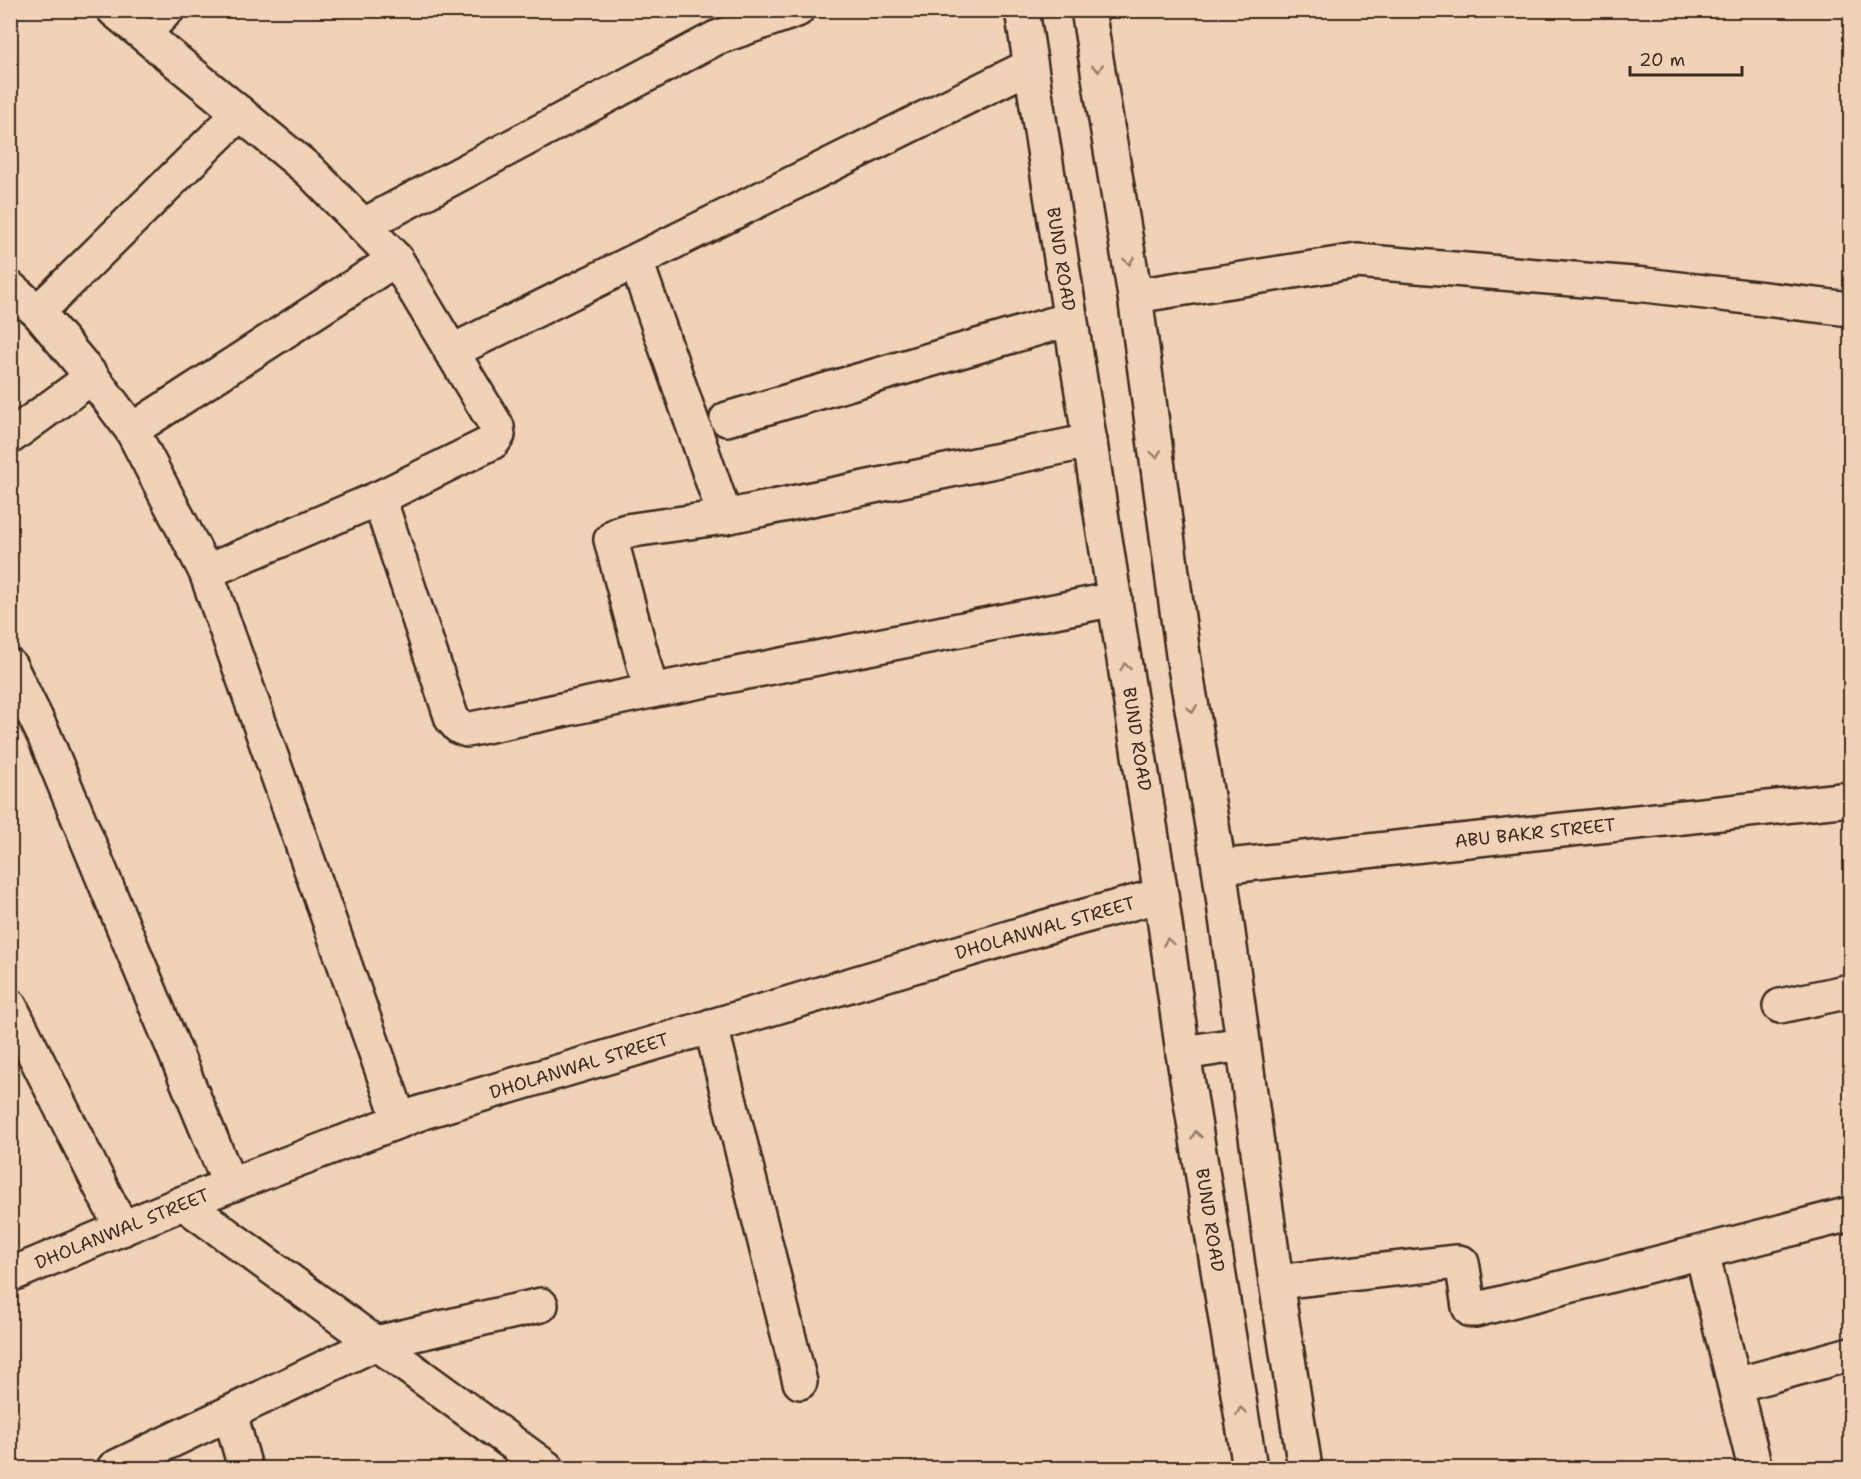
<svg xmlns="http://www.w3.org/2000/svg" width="1861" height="1479" font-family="'Shantell Sans',sans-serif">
<rect width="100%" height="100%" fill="#f0d3b7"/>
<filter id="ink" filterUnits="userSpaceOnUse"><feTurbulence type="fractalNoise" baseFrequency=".0167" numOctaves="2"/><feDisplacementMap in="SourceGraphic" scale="12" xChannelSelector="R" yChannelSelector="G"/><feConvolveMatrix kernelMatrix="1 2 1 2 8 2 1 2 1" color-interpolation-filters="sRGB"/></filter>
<g filter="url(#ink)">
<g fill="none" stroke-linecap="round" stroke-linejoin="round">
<g stroke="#3b2a1e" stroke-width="26">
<polyline id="lane" points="148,38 175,10"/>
</g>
<g stroke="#3b2a1e" stroke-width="38">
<g id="street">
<polyline points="114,10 310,171 396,259 497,427 498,435 493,442 379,498 206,572"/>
<polyline points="364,225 716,38 797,10"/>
<polyline points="636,261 725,517"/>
<polyline points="10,288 38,312 92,377 10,437"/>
<polyline points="1135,296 1357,261 1645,285 1850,309"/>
<polyline points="38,312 240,113"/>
<polyline points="451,352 1030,66"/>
<polyline points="92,377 132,430 206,572 400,1121"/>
<polyline points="727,419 1070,319"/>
<polyline points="132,430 396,259"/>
<polyline points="379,498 452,719 459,727 467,730 651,691 1115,599"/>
<polyline points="10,666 44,735 230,1185"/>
<polyline points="651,691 611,540 616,535 626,531 725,517 1090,441"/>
<polyline points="10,1006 122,1229"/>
<polyline points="1780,1006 1850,991"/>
<polyline points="711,1026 800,1382"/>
<polyline points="183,1203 547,1468"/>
<polyline points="1702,1253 1755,1468"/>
<polyline points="1276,1282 1457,1262 1462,1263 1463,1268 1469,1307 1471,1310 1475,1310 1850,1214"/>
<polyline points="1736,1385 1850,1354"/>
<polyline points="230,1413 245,1468"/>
<polyline points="114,1468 376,1343 541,1305"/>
</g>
</g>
<g stroke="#3b2a1e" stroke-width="38">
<g id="secondary">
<polyline points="1219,867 1850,799"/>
<polyline points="10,1275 183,1203 423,1112 1045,927 1161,895"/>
</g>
</g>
<g stroke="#3b2a1e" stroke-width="38">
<g id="primary">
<polyline points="1022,10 1161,895 1183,1053 1250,1468"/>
<polyline points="1088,10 1135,296 1183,655 1219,867 1276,1282 1305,1468"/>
<polyline points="1183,1053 1243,1044"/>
</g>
</g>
<use href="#lane" stroke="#f0d3b7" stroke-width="21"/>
<use href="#street" stroke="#f0d3b7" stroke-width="33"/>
<use href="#secondary" stroke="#f0d3b7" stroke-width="33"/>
<use href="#primary" stroke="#f0d3b7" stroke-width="33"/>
</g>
<defs><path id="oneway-chevron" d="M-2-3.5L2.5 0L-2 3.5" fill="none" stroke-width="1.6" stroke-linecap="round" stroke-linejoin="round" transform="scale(1.5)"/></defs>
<g stroke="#967e6a">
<use href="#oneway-chevron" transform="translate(1098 68) rotate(81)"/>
<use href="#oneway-chevron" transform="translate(1129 261) rotate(81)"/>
<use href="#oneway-chevron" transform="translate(1156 454) rotate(82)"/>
<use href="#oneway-chevron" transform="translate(1125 667) rotate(-99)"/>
<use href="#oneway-chevron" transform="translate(1192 709) rotate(81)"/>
<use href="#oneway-chevron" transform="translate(1168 942) rotate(-98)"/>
<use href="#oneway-chevron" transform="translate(1196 1135) rotate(-99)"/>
<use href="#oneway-chevron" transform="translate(1241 1411) rotate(-99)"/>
</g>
</g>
<g text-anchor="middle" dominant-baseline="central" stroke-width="5" stroke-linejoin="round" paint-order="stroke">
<g font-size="18" fill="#3b2a1e" stroke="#f0d3b7">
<text transform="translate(1061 259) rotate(81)">BUND ROAD</text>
<text transform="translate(1137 739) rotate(81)">BUND ROAD</text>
<text transform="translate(1535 833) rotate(-6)">ABU BAKR STREET</text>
<text transform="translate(1045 928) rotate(-16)">DHOLANWAL STREET</text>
<text transform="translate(579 1066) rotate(-17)">DHOLANWAL STREET</text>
<text transform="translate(1210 1220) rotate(81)">BUND ROAD</text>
<text transform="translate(122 1229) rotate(-22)">DHOLANWAL STREET</text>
</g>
</g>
<rect width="1861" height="1479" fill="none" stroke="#f0d3b7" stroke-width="36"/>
<rect x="18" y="18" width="1825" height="1443" fill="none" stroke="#3b2a1e" stroke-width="2" filter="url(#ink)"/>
<path d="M1630 66v9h112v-9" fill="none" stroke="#3b2a1e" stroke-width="3"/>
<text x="1639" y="66" font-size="18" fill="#3b2a1e" stroke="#f0d3b7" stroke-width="4.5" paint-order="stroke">20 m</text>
</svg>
